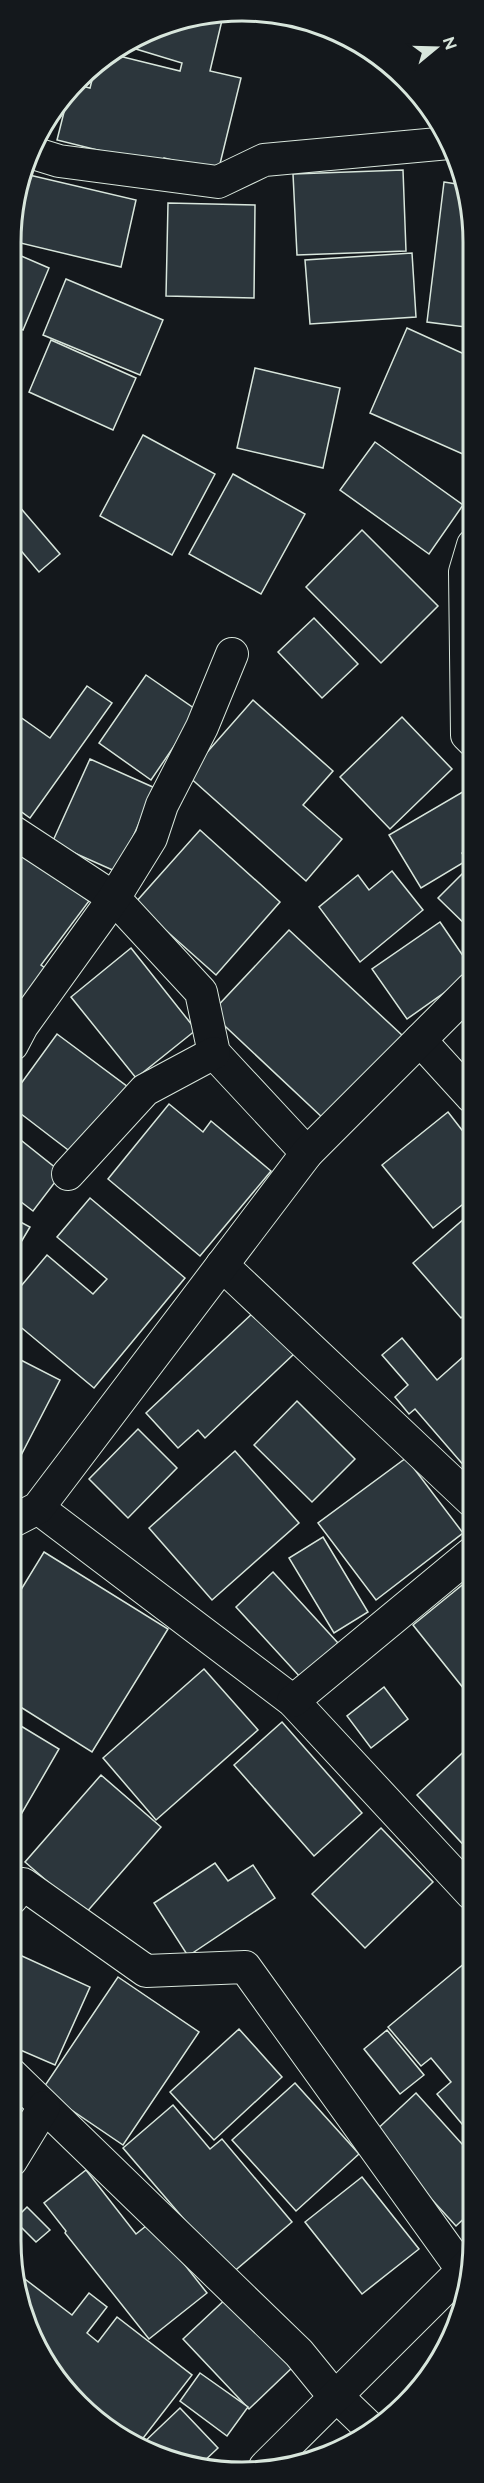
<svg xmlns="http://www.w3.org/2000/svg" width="484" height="2483" font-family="Raleway,sans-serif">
<rect width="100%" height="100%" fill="#14181c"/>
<g fill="#2c363c" stroke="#d8e6dc" stroke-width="1.5">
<polygon points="223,16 210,71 241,78 218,172 164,158 162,166 57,140 68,96 78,85 90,88 96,64 101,59 111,54 180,71 182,63 126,46 182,18"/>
<polygon points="403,170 406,251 297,255 293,174"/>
<polygon points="25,174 136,200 121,267 12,241 12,212"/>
<polygon points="444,182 463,185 473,227 473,328 427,322"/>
<polygon points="168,203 255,205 254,298 166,296"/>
<polygon points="12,252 49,268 23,330 12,325"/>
<polygon points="412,253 416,317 310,324 305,260"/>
<polygon points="66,279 163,320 140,375 43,335"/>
<polygon points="407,328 473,358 473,437 465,455 370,413"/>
<polygon points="51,340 136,378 113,430 29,392"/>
<polygon points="255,368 340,388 323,468 237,448"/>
<polygon points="143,435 215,474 172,555 100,516"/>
<polygon points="375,442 463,505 429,554 340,490"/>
<polygon points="233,474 305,514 261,594 189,554"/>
<polygon points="12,498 60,554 39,572 12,540"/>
<polygon points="362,530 438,606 381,663 306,587"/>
<polygon points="314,618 358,664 322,698 278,652"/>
<polygon points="146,675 198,711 151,780 99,743"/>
<polygon points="87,686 112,703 30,818 12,805 12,720 16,714 50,738"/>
<polygon points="253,700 333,771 303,805 342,839 306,881 187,775"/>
<polygon points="402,717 452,769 390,829 340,777"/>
<polygon points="90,759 155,788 117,872 52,843"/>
<polygon points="466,790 473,802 473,847 462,853 466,861 421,888 389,835"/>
<polygon points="200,830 280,902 216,975 135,903"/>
<polygon points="12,847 89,901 41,965 45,968 12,1013"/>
<polygon points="473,863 472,931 438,898"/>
<polygon points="392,871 423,910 360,962 319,907 358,875 369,890"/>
<polygon points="440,922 472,969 472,973 407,1019 372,969"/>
<polygon points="289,930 403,1036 325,1120 211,1013"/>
<polygon points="131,948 196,1030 136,1078 71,997"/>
<polygon points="57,1034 128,1087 76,1156 12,1107 12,1096"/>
<polygon points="169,1104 203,1132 211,1121 271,1171 200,1256 108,1179"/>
<polygon points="448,1112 472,1143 472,1197 433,1228 382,1165"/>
<polygon points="12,1133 62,1173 33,1211 12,1195"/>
<polygon points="90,1198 185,1278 94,1388 11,1319 11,1298 47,1255 93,1294 107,1279 57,1237"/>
<polygon points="472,1212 472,1308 461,1318 413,1263"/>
<polygon points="11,1217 30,1227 11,1259"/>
<polygon points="255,1311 295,1353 205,1438 198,1430 178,1448 146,1413"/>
<polygon points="402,1338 437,1380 472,1349 472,1475 415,1409 409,1414 395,1397 408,1385 382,1355"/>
<polygon points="11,1355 60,1380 17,1463 11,1460"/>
<polygon points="297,1401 355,1459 312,1502 254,1445"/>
<polygon points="138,1429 177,1468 128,1518 89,1479"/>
<polygon points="235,1451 299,1523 212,1600 149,1528"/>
<polygon points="406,1458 463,1533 376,1600 318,1523"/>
<polygon points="323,1537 368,1612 334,1633 289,1558"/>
<polygon points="44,1552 168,1629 92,1752 11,1701 11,1606"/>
<polygon points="273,1572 338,1643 301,1678 236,1607"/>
<polygon points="472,1577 472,1699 413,1625"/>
<polygon points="204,1669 258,1730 156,1820 103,1758"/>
<polygon points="384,1687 408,1719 371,1748 347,1716"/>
<polygon points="11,1720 59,1749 12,1830 11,1829"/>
<polygon points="282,1722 362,1813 314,1856 234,1765"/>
<polygon points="472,1744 472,1854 417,1795"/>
<polygon points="101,1775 161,1827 85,1914 25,1862"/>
<polygon points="381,1828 433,1882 365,1948 312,1894"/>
<polygon points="215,1863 228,1881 253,1865 275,1898 188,1956 154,1903"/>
<polygon points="11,1951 90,1987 55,2065 11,2046"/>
<polygon points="472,1957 472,2136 437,2094 451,2082 431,2058 421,2066 388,2027"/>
<polygon points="118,1977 199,2032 123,2145 42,2090"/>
<polygon points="239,2029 282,2077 214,2140 170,2092"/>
<polygon points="387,2030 424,2075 400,2094 364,2049"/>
<polygon points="295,2083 359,2154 296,2211 232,2140"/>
<polygon points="416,2093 472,2155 472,2211 456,2226 372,2134"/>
<polygon points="173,2105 210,2149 222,2139 292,2222 231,2274 123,2148"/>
<polygon points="86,2170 136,2234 151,2222 207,2293 149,2339 65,2233 66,2231 44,2203"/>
<polygon points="362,2177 419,2249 362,2294 305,2222"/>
<polygon points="27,2207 50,2230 36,2242 14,2220"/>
<polygon points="17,2273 72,2315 89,2293 107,2307 87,2333 98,2342 117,2317 192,2375 137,2446 85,2409 86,2407 73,2397 28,2329"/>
<polygon points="230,2295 296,2364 249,2409 183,2339"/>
<polygon points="433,2368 400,2409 395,2404"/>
<polygon points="200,2373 248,2407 227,2436 180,2401"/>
<polygon points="180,2408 218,2448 200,2465 143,2450 140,2446"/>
</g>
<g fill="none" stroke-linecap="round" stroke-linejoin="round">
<g stroke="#d8e6dc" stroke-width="34">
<g id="minor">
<polyline points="33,153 59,161 218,182 264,160 449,143"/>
<polyline points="473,741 467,735 465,572 473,545"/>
<polyline points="12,831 114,898 201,992 214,1053 307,1153"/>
<polyline points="420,1040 472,1097"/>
<polyline points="12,1045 22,1026 114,898 151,838 162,805 202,727 232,654"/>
<polyline points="68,1174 145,1090 214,1053"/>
<polyline points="222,1265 472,1501"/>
<polyline points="38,1508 293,1701 472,1894"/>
<polyline points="11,1522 38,1508 307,1153 472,988"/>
<polyline points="293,1701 472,1553"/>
<polyline points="11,1899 23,1884 146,1971 245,1967 469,2279"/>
<polyline points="11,2074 299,2353 325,2385 371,2429"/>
<polyline points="11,2161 44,2107"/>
<polyline points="265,2467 472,2261"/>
</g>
</g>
<use href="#minor" stroke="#14181c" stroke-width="32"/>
</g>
<path d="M0 0H484V2483H0ZM242 21H242A221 221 0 0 1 463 242V2241A221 221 0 0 1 242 2462H242A221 221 0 0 1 21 2241V242A221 221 0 0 1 242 21Z" fill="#14181c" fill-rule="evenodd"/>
<path fill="none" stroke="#d8e6dc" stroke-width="3" d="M242 21H242A221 221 0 0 1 463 242V2241A221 221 0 0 1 242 2462H242A221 221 0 0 1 21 2241V242A221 221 0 0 1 242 21Z"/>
<g transform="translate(436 48) rotate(71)" stroke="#14181c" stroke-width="4.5" paint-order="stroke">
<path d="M0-4.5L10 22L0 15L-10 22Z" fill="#d8e6dc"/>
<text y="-9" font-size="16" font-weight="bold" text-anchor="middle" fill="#d8e6dc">N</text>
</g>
</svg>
